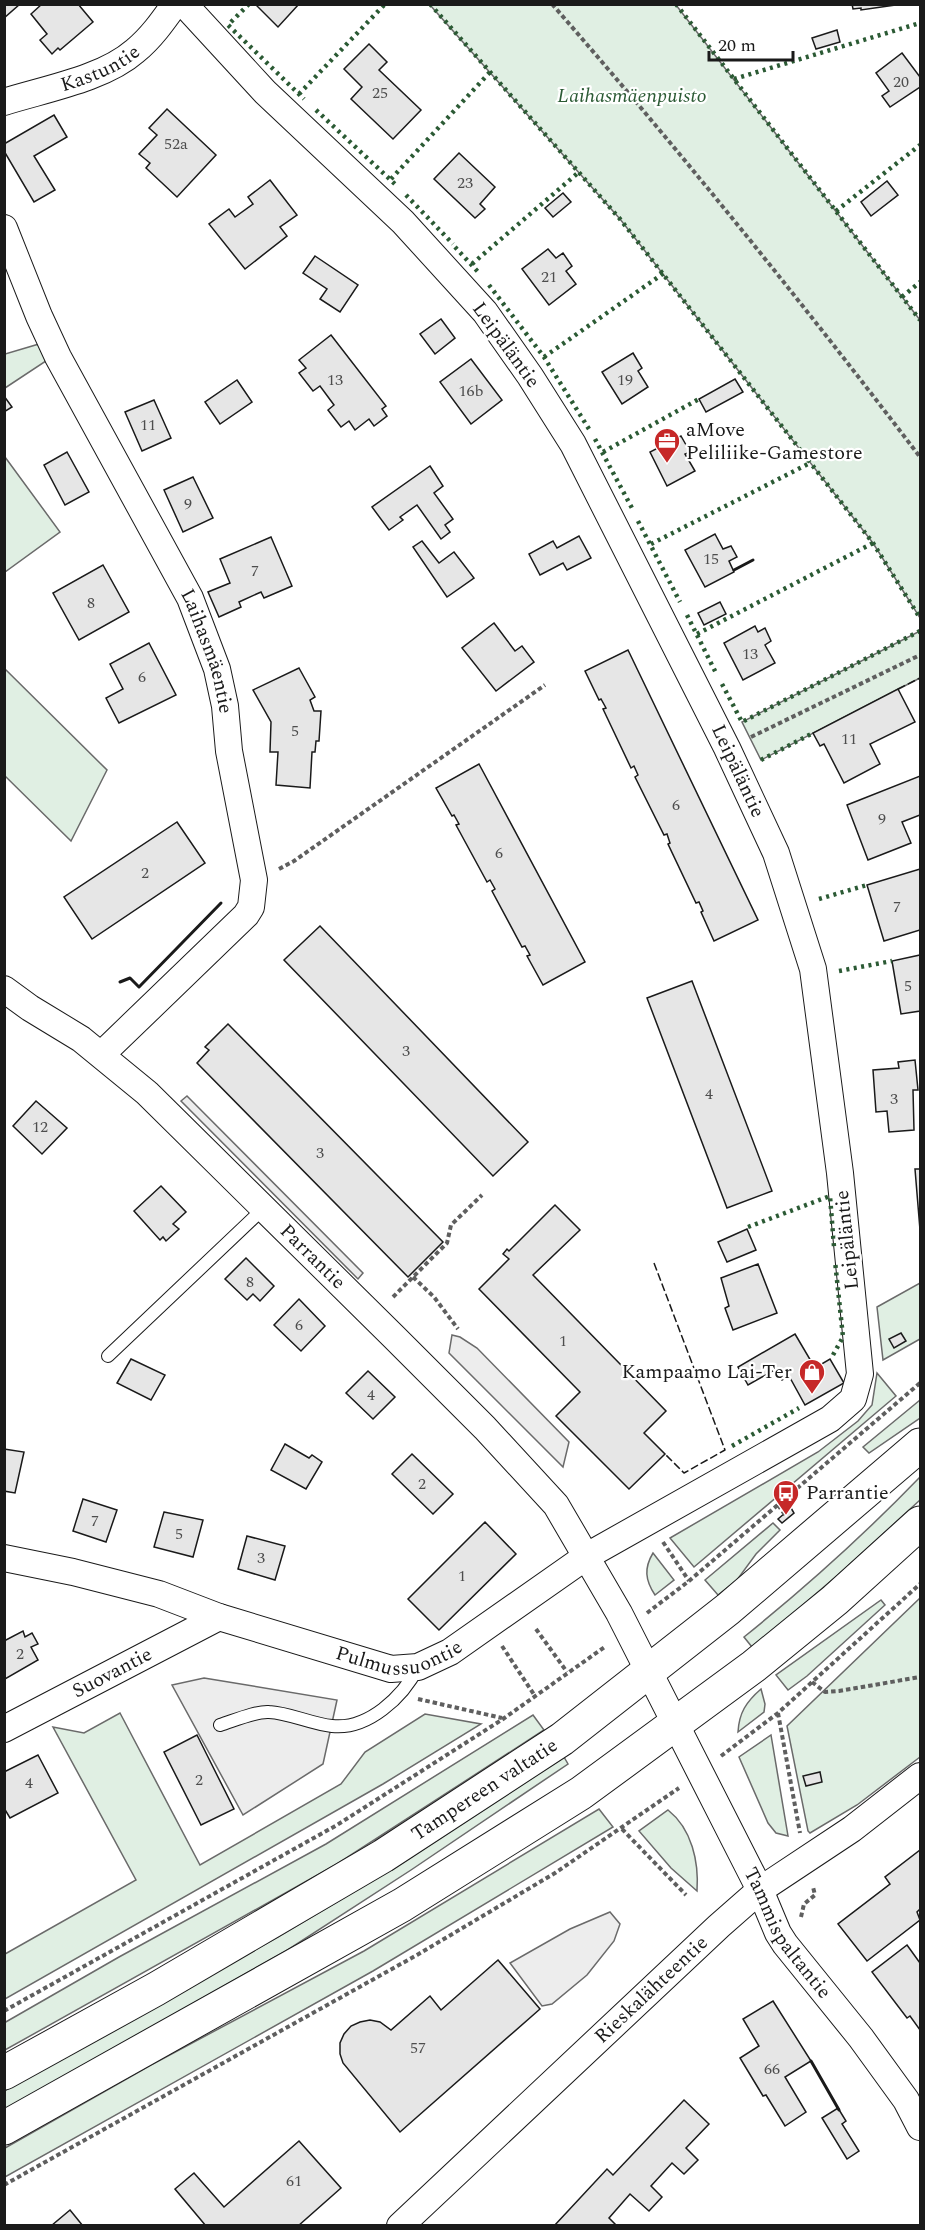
<svg xmlns="http://www.w3.org/2000/svg" width="925" height="2230" font-family="Spectral,serif">
<rect width="100%" height="100%" fill="#fff"/>
<g fill="#e0efe3" stroke="#6a6a6a" stroke-width="1.5">
<polygon points="430,5 676,5 920,320 920,618 873,543 620,219"/>
<polygon points="39,344 46,361 5,388 5,354"/>
<polygon points="5,457 60,532 5,572 4,572"/>
<polygon points="920,631 920,678 761,760 742,722"/>
<polygon points="4,668 107,770 71,841 5,776"/>
<polygon points="920,1283 920,1339 883,1360 877,1307"/>
<polygon points="877,1373 896,1396 694,1567 670,1538 818,1452 858,1421 872,1405"/>
<polygon points="920,1400 920,1418 869,1453 863,1447"/>
<path d="M920 1477V1500L839 1574 756 1645 752 1647 744 1637C806 1587 865 1534 920 1477Z"/>
<polygon points="773,1523 780,1530 756,1554 737,1580 718,1595 705,1580"/>
<path d="M653 1553 674 1580 655 1595C645 1580 644 1568 653 1553Z"/>
<polygon points="920,1598 920,1757 857,1805 810,1833 808,1831 787,1726"/>
<polygon points="881,1600 885,1605 807,1676 788,1690 776,1675"/>
<path d="M761 1689 765 1704 764 1712 738 1732C739 1713 746 1702 761 1689Z"/>
<polygon points="120,1713 200,1865 341,1784 365,1752 425,1714 481,1724 383,1784 5,1999 5,1954 136,1880 53,1727 84,1733"/>
<polygon points="533,1715 544,1730 337,1864 5,2050 4,2023 119,1957 326,1844"/>
<polygon points="771,1735 788,1836 776,1833 768,1823 739,1757"/>
<polygon points="564,1757 568,1764 411,1870 286,1951 5,2110 4,2091 278,1937 405,1861"/>
<polygon points="599,1809 613,1827 373,1971 5,2177 5,2148 151,2065 364,1951"/>
<path d="M668 1810C692 1829 699 1862 697 1891L671 1868 639 1831Z"/>
</g>
<g fill="#ededed" stroke="#6a6a6a" stroke-width="1.5">
<polygon points="187,1096 363,1273 358,1279 181,1101"/>
<polygon points="452,1335 460,1337 477,1348 569,1442 563,1467 449,1353"/>
<polygon points="204,1678 337,1700 323,1764 243,1815 172,1685"/>
<polygon points="610,1912 620,1924 614,1941 587,1975 552,2004 542,2006 510,1963 570,1929"/>
</g>
<g fill="#e6e6e6" stroke="#1a1a1a" stroke-width="1.5">
<polygon points="4,4 20,4 4,18"/>
<polygon points="42,4 78,4 93,22 60,50 58,48 52,54 40,40 47,34 31,14"/>
<polygon points="255,4 299,4 278,27"/>
<polygon points="852,4 895,4 895,5 861,10 861,8 853,9"/>
<polygon points="837,30 840,42 816,49 812,38"/>
<polygon points="369,44 387,62 379,70 421,110 393,139 351,99 362,87 344,69"/>
<polygon points="902,53 920,77 920,87 890,107 882,96 889,91 876,73"/>
<polygon points="167,109 216,155 177,197 146,168 150,163 139,154 157,135 149,128"/>
<polygon points="54,115 67,137 34,156 55,190 34,202 4,151 4,144"/>
<polygon points="459,153 495,187 480,204 485,209 475,218 434,179"/>
<polygon points="270,180 297,215 280,227 287,236 245,269 209,224 229,209 235,217 253,204 248,197"/>
<polygon points="887,181 898,195 871,216 861,202"/>
<polygon points="563,193 571,202 553,217 545,208"/>
<polygon points="548,249 556,258 563,253 572,266 566,271 576,284 549,305 522,269"/>
<polygon points="315,256 358,285 340,312 320,299 327,289 303,273"/>
<polygon points="441,319 455,338 435,354 420,334"/>
<polygon points="331,335 386,406 382,409 387,416 374,426 369,419 355,430 349,421 341,427 328,410 334,405 320,386 313,391 299,373 306,368 299,360"/>
<polygon points="633,353 642,368 638,371 648,387 622,404 602,372"/>
<polygon points="471,359 502,400 471,424 440,382"/>
<polygon points="735,379 743,392 706,412 699,399"/>
<polygon points="237,380 252,402 220,424 205,402"/>
<polygon points="4,396 12,407 4,412"/>
<polygon points="154,400 171,438 142,451 125,412"/>
<polygon points="681,436 690,452 685,454 695,471 667,486 650,452"/>
<polygon points="67,452 89,492 65,505 44,465"/>
<polygon points="430,466 443,486 434,493 453,519 445,525 450,532 441,539 417,505 400,517 403,520 389,530 372,507"/>
<polygon points="193,477 213,518 183,532 164,490"/>
<polygon points="715,534 723,549 731,546 737,557 729,561 734,572 705,587 685,550"/>
<polygon points="579,536 591,558 567,570 563,563 540,575 529,554 553,541 557,548"/>
<polygon points="271,537 292,586 264,598 261,592 239,602 241,607 219,617 208,592 230,583 220,559"/>
<polygon points="422,541 439,563 454,552 474,578 447,597 413,547"/>
<polygon points="103,565 129,612 79,640 53,593"/>
<polygon points="720,602 726,614 704,625 698,613"/>
<polygon points="494,623 515,651 522,646 534,662 496,691 462,648"/>
<polygon points="755,626 758,632 765,628 771,641 765,645 775,663 743,680 724,643"/>
<polygon points="149,643 176,695 119,723 106,698 123,689 110,664"/>
<polygon points="628,650 758,920 714,941 701,912 703,911 699,902 696,903 668,844 670,843 667,834 664,835 635,777 638,775 634,766 631,768 603,709 606,708 601,699 599,700 585,671"/>
<polygon points="299,668 315,697 310,700 314,711 321,711 319,741 316,741 315,752 312,752 310,788 276,785 278,752 270,752 271,722 253,690"/>
<polygon points="898,689 915,722 870,744 880,764 844,783 824,744 820,746 813,733"/>
<polygon points="479,764 585,962 543,985 527,956 530,955 525,946 522,947 492,891 495,889 490,880 487,882 456,825 459,824 454,815 452,816 436,788"/>
<polygon points="920,776 920,815 902,822 911,843 868,860 847,805"/>
<polygon points="177,822 205,863 92,939 64,897"/>
<polygon points="920,869 920,930 884,941 867,885"/>
<polygon points="320,926 528,1142 493,1176 284,960"/>
<polygon points="920,955 920,1011 901,1014 892,961"/>
<polygon points="692,981 772,1191 727,1208 647,998"/>
<polygon points="228,1024 443,1242 408,1277 197,1063 209,1050 205,1047"/>
<polygon points="915,1060 918,1090 913,1090 914,1130 889,1132 887,1111 876,1112 873,1070 899,1068 898,1062"/>
<polygon points="36,1101 67,1128 42,1154 13,1126"/>
<polygon points="915,1169 920,1169 920,1230"/>
<polygon points="161,1186 186,1212 173,1224 179,1229 166,1241 163,1237 160,1240 134,1211"/>
<polygon points="555,1205 580,1230 533,1275 666,1411 644,1433 665,1454 629,1489 556,1416 580,1392 479,1289 509,1259 503,1254 507,1249 509,1251"/>
<polygon points="747,1229 756,1250 727,1262 718,1242"/>
<polygon points="246,1258 274,1286 260,1301 253,1294 247,1300 225,1279"/>
<polygon points="758,1264 777,1313 733,1330 725,1308 729,1306 721,1278"/>
<polygon points="299,1299 325,1326 301,1351 274,1325"/>
<polygon points="901,1333 906,1341 894,1348 889,1339"/>
<polygon points="795,1334 815,1368 830,1359 844,1383 805,1405 789,1376 782,1380 776,1369 748,1385 738,1367"/>
<polygon points="131,1359 165,1375 151,1400 117,1383"/>
<polygon points="368,1371 395,1397 373,1419 346,1393"/>
<polygon points="285,1444 309,1458 312,1455 322,1462 306,1489 271,1470"/>
<polygon points="4,1449 24,1452 15,1493 4,1491"/>
<polygon points="412,1454 453,1494 433,1514 392,1474"/>
<polygon points="83,1499 117,1510 106,1542 73,1531"/>
<polygon points="791,1508 794,1513 782,1523 778,1519"/>
<polygon points="164,1512 203,1520 193,1557 154,1547"/>
<polygon points="485,1522 516,1554 439,1630 408,1599"/>
<polygon points="247,1536 285,1546 275,1580 238,1569"/>
<polygon points="23,1631 25,1637 32,1633 38,1644 31,1647 38,1660 5,1679 4,1641"/>
<polygon points="197,1735 234,1809 201,1825 164,1752"/>
<polygon points="38,1755 58,1793 10,1818 4,1808 4,1772"/>
<polygon points="820,1772 822,1782 806,1786 803,1776"/>
<polygon points="920,1850 920,1909 917,1912 920,1920 867,1961 838,1924 890,1884 885,1877"/>
<polygon points="907,1945 920,1963 920,2030 910,2016 907,2018 872,1972"/>
<polygon points="498,1960 540,2009 400,2132 343,2063 340,2054 340,2043 344,2034 351,2026 360,2022 370,2020 380,2022 391,2030 430,1996 441,2010"/>
<polygon points="773,2001 811,2061 785,2077 806,2112 785,2126 766,2095 763,2096 740,2058 759,2046 743,2019"/>
<polygon points="684,2100 709,2124 686,2148 698,2160 684,2174 672,2163 651,2186 662,2197 649,2211 630,2194 609,2218 617,2226 554,2226 607,2169 613,2175"/>
<polygon points="838,2108 846,2121 842,2124 859,2151 847,2159 822,2118"/>
<polygon points="299,2141 341,2188 298,2226 206,2226 175,2189 194,2173 224,2207"/>
<polygon points="70,2210 83,2226 51,2226"/>
</g>
<g fill="none" stroke-linecap="round" stroke-linejoin="round">
<g stroke="#1a1a1a" stroke-width="14">
<g id="lane">
<polyline points="108,1356 264,1208"/>
<path d="M220 1725C233 1721 256 1711 269 1712 290 1713 311 1724 332 1726 368 1730 403 1697 418 1667"/>
</g>
</g>
<g stroke="#1a1a1a" stroke-width="28">
<g id="street">
<path id="s1" d="M4 102C45 89 103 79 135 51 151 38 163 21 175 4"/>
<path id="s2" d="M4 228 39 316 58 357 190 598 217 669 225 706 229 751 254 880 251 907 246 915 102 1054"/>
<path id="s3" d="M4 989 30 1008 81 1039 147 1093 394 1337 485 1428 556 1505 619 1613 760 1890 778 1933 785 1944 861 2038 906 2100 920 2127"/>
<path id="s4" d="M4 1558 73 1572 159 1594 219 1617 391 1669 418 1667 450 1652 587 1556 830 1419 853 1399 860 1374 840 1173 813 969 776 853 727 748 573 444 530 376 485 312 403 222 265 92 184 4"/>
<path id="s5" d="M4 1729 219 1617"/>
<path id="s6" d="M400 2226 719 1926 760 1890 852 1829 920 1776"/>
</g>
</g>
<g stroke="#1a1a1a" stroke-width="35">
<g id="highway">
<path id="s7" d="M4 2073 156 1989 383 1856 562 1739 728 1609 920 1445"/>
<polyline points="4,2128 402,1905 581,1793 754,1666 835,1600 920,1523"/>
</g>
</g>
<g stroke="#5f5f5f" stroke-width="4" stroke-dasharray="4.5 3" stroke-linecap="butt">
<path d="M552 4C680 151 802 302 920 457"/>
<polyline points="751,737 920,655"/>
<polyline points="279,869 294,861 545,685"/>
<polyline points="413,1277 434,1297 458,1329"/>
<polyline points="393,1297 447,1243 451,1225 482,1195"/>
<polyline points="778,1505 786,1516"/>
<polyline points="663,1542 689,1581"/>
<polyline points="647,1613 689,1581 920,1383"/>
<polyline points="536,1629 567,1672"/>
<polyline points="502,1646 535,1696"/>
<polyline points="812,1682 825,1692 839,1691 920,1677"/>
<polyline points="418,1699 502,1718"/>
<polyline points="778,1713 800,1833"/>
<polyline points="721,1756 778,1713 920,1584"/>
<polyline points="622,1829 686,1895"/>
<polyline points="801,1917 804,1904 815,1895 813,1887"/>
<polyline points="4,2011 337,1825 503,1719 606,1646"/>
<polyline points="4,2185 417,1955 555,1873 679,1788"/>
</g>
<use href="#lane" stroke="#fff" stroke-width="12"/>
<use href="#street" stroke="#fff" stroke-width="26"/>
<use href="#highway" stroke="#fff" stroke-width="33"/>
<g stroke="#2b5a34" stroke-width="4.5" stroke-dasharray="3 4.5" stroke-linecap="butt">
<polyline points="249,4 228,25 304,99"/>
<polyline points="430,4 620,219 873,543 920,618"/>
<polyline points="676,4 920,320"/>
<polyline points="734,79 920,23"/>
<polyline points="299,94 385,4"/>
<polyline points="316,110 396,185"/>
<polyline points="391,179 490,72"/>
<polyline points="406,195 453,244"/>
<polyline points="836,211 920,145"/>
<polyline points="455,247 480,274"/>
<polyline points="472,264 579,172"/>
<polyline points="489,285 544,357 589,429"/>
<polyline points="902,297 920,282"/>
<polyline points="544,357 664,273"/>
<polyline points="595,439 633,510"/>
<polyline points="603,452 699,399"/>
<polyline points="638,521 680,602"/>
<polyline points="651,544 810,463"/>
<polyline points="687,615 717,675"/>
<polyline points="697,634 873,543"/>
<polyline points="722,684 742,722 920,631"/>
<polyline points="761,760 813,733"/>
<polyline points="819,899 867,885"/>
<polyline points="839,971 892,961"/>
<polyline points="748,1227 830,1196 834,1247"/>
<polyline points="833,1355 843,1337 835,1261"/>
<polyline points="732,1446 799,1408"/>
</g>
<g stroke="#1a1a1a" stroke-width="1.5" stroke-dasharray="8 3" stroke-linecap="butt">
<polyline points="898,689 920,678"/>
<polyline points="654,1263 725,1450 684,1473 665,1454"/>
</g>
<g stroke="#1a1a1a" stroke-width="3">
<polyline points="734,570 753,560"/>
<polyline points="120,982 130,978 139,987 221,903"/>
<polyline points="811,2061 839,2110"/>
</g>
</g>
<defs>
<g id="office-pin" transform="scale(1.35)"><path d="M0 17L-7.5 6A9.5 9.5 0 1 1 7.5 6Z" fill="#c62828" stroke="#fff"/><path d="M-6-3h4V-5.5h4V-3h4V5H-6ZM-1-4.5V-3h2v-1.5ZM-6 0V1H6V0Z" fill="#fff"/></g>
<g id="shop-pin" transform="scale(1.35)"><path d="M0 17L-7.5 6A9.5 9.5 0 1 1 7.5 6Z" fill="#c62828" stroke="#fff"/><path d="M-5-2.5h2.3a2.7 3.5 0 0 1 5.4 0H5L5.5 6h-11ZM-1.5-2.5h3a1.5 2.3 0 0 0-3 0Z" fill="#fff"/></g>
<g id="bus-pin" transform="scale(1.35)"><path d="M0 17L-7.5 6A9.5 9.5 0 1 1 7.5 6Z" fill="#c62828" stroke="#fff"/><path d="M-5-6H5V4H4V6H2V4H-2V6H-4V4H-5ZM-3.5-4V0h7V-4ZM-3.5 1.2v1.5H-2V1.2ZM2 1.2v1.5H3.5V1.2Z" fill="#fff"/></g>
</defs>
<g fill-rule="evenodd">
<use href="#office-pin" x="667" y="441"/>
<use href="#shop-pin" x="812" y="1372"/>
<use href="#bus-pin" x="786" y="1493"/>
</g>
<g text-anchor="middle" dominant-baseline="central" stroke-width="4.5" stroke-linejoin="round" paint-order="stroke">
<g font-size="16" fill="#4d4d4d">
<text x="901" y="82">20</text>
<text x="380" y="93">25</text>
<text x="176" y="144">52a</text>
<text x="465" y="183">23</text>
<text x="549" y="277">21</text>
<text x="335" y="380">13</text>
<text x="625" y="380">19</text>
<text x="471" y="391">16b</text>
<text x="148" y="425">11</text>
<text x="188" y="504">9</text>
<text x="711" y="559">15</text>
<text x="255" y="571">7</text>
<text x="91" y="603">8</text>
<text x="750" y="654">13</text>
<text x="142" y="677">6</text>
<text x="295" y="731">5</text>
<text x="849" y="739">11</text>
<text x="676" y="805">6</text>
<text x="882" y="819">9</text>
<text x="499" y="853">6</text>
<text x="145" y="873">2</text>
<text x="897" y="907">7</text>
<text x="908" y="986">5</text>
<text x="406" y="1051">3</text>
<text x="709" y="1094">4</text>
<text x="894" y="1099">3</text>
<text x="40" y="1127">12</text>
<text x="320" y="1153">3</text>
<text x="250" y="1282">8</text>
<text x="299" y="1325">6</text>
<text x="563" y="1341">1</text>
<text x="371" y="1395">4</text>
<text x="422" y="1484">2</text>
<text x="95" y="1521">7</text>
<text x="179" y="1534">5</text>
<text x="261" y="1558">3</text>
<text x="462" y="1576">1</text>
<text x="20" y="1654">2</text>
<text x="199" y="1780">2</text>
<text x="29" y="1783">4</text>
<text x="418" y="2048">57</text>
<text x="772" y="2069">66</text>
<text x="294" y="2181">61</text>
</g>
<g font-size="20" fill="#1a1a1a" stroke="#fff">
<text stroke="none"><textPath href="#s1" startOffset="102">Kastuntie</textPath></text>
<text transform="translate(506 345) rotate(54)">Leipäläntie</text>
<text stroke="none"><textPath href="#s2" startOffset="471">Laihasmäentie</textPath></text>
<text transform="translate(738 771) rotate(65)">Leipäläntie</text>
<text transform="translate(847 1240) rotate(-96)">Leipäläntie</text>
<text stroke="none"><textPath href="#s3" startOffset="410">Parrantie</textPath></text>
<text stroke="none"><textPath href="#s4" startOffset="412">Pulmussuontie</textPath></text>
<text stroke="none"><textPath href="#s5" startOffset="122">Suovantie</textPath></text>
<text stroke="none"><textPath href="#s7" startOffset="558">Tampereen valtatie</textPath></text>
<text stroke="none"><textPath href="#s3" startOffset="1245">Tammispaltantie</textPath></text>
<text stroke="none"><textPath href="#s6" startOffset="345">Rieskalähteentie</textPath></text>
</g>
<g font-size="20" font-style="italic" fill="#2b5a34" stroke="#fff">
<text x="632" y="96">Laihasmäenpuisto</text>
</g>
<g font-size="20" fill="#1a1a1a" stroke="#fff" text-anchor="start">
<text x="686" y="430">aMove<tspan x="686" dy="23">Peliliike-Gamestore</tspan></text>
<text x="792" y="1372" text-anchor="end">Kampaamo Lai-Ter</text>
<text x="806" y="1493">Parrantie</text>
</g>
</g>
<rect width="925" height="2230" fill="none" stroke="#1a1a1a" stroke-width="12"/>
<path d="M709 51v9h84v-9" fill="none" stroke="#1a1a1a" stroke-width="3"/>
<text x="718" y="51" font-size="18" fill="#1a1a1a" stroke="#ffffff" stroke-width="4.5" paint-order="stroke">20 m</text>
</svg>
